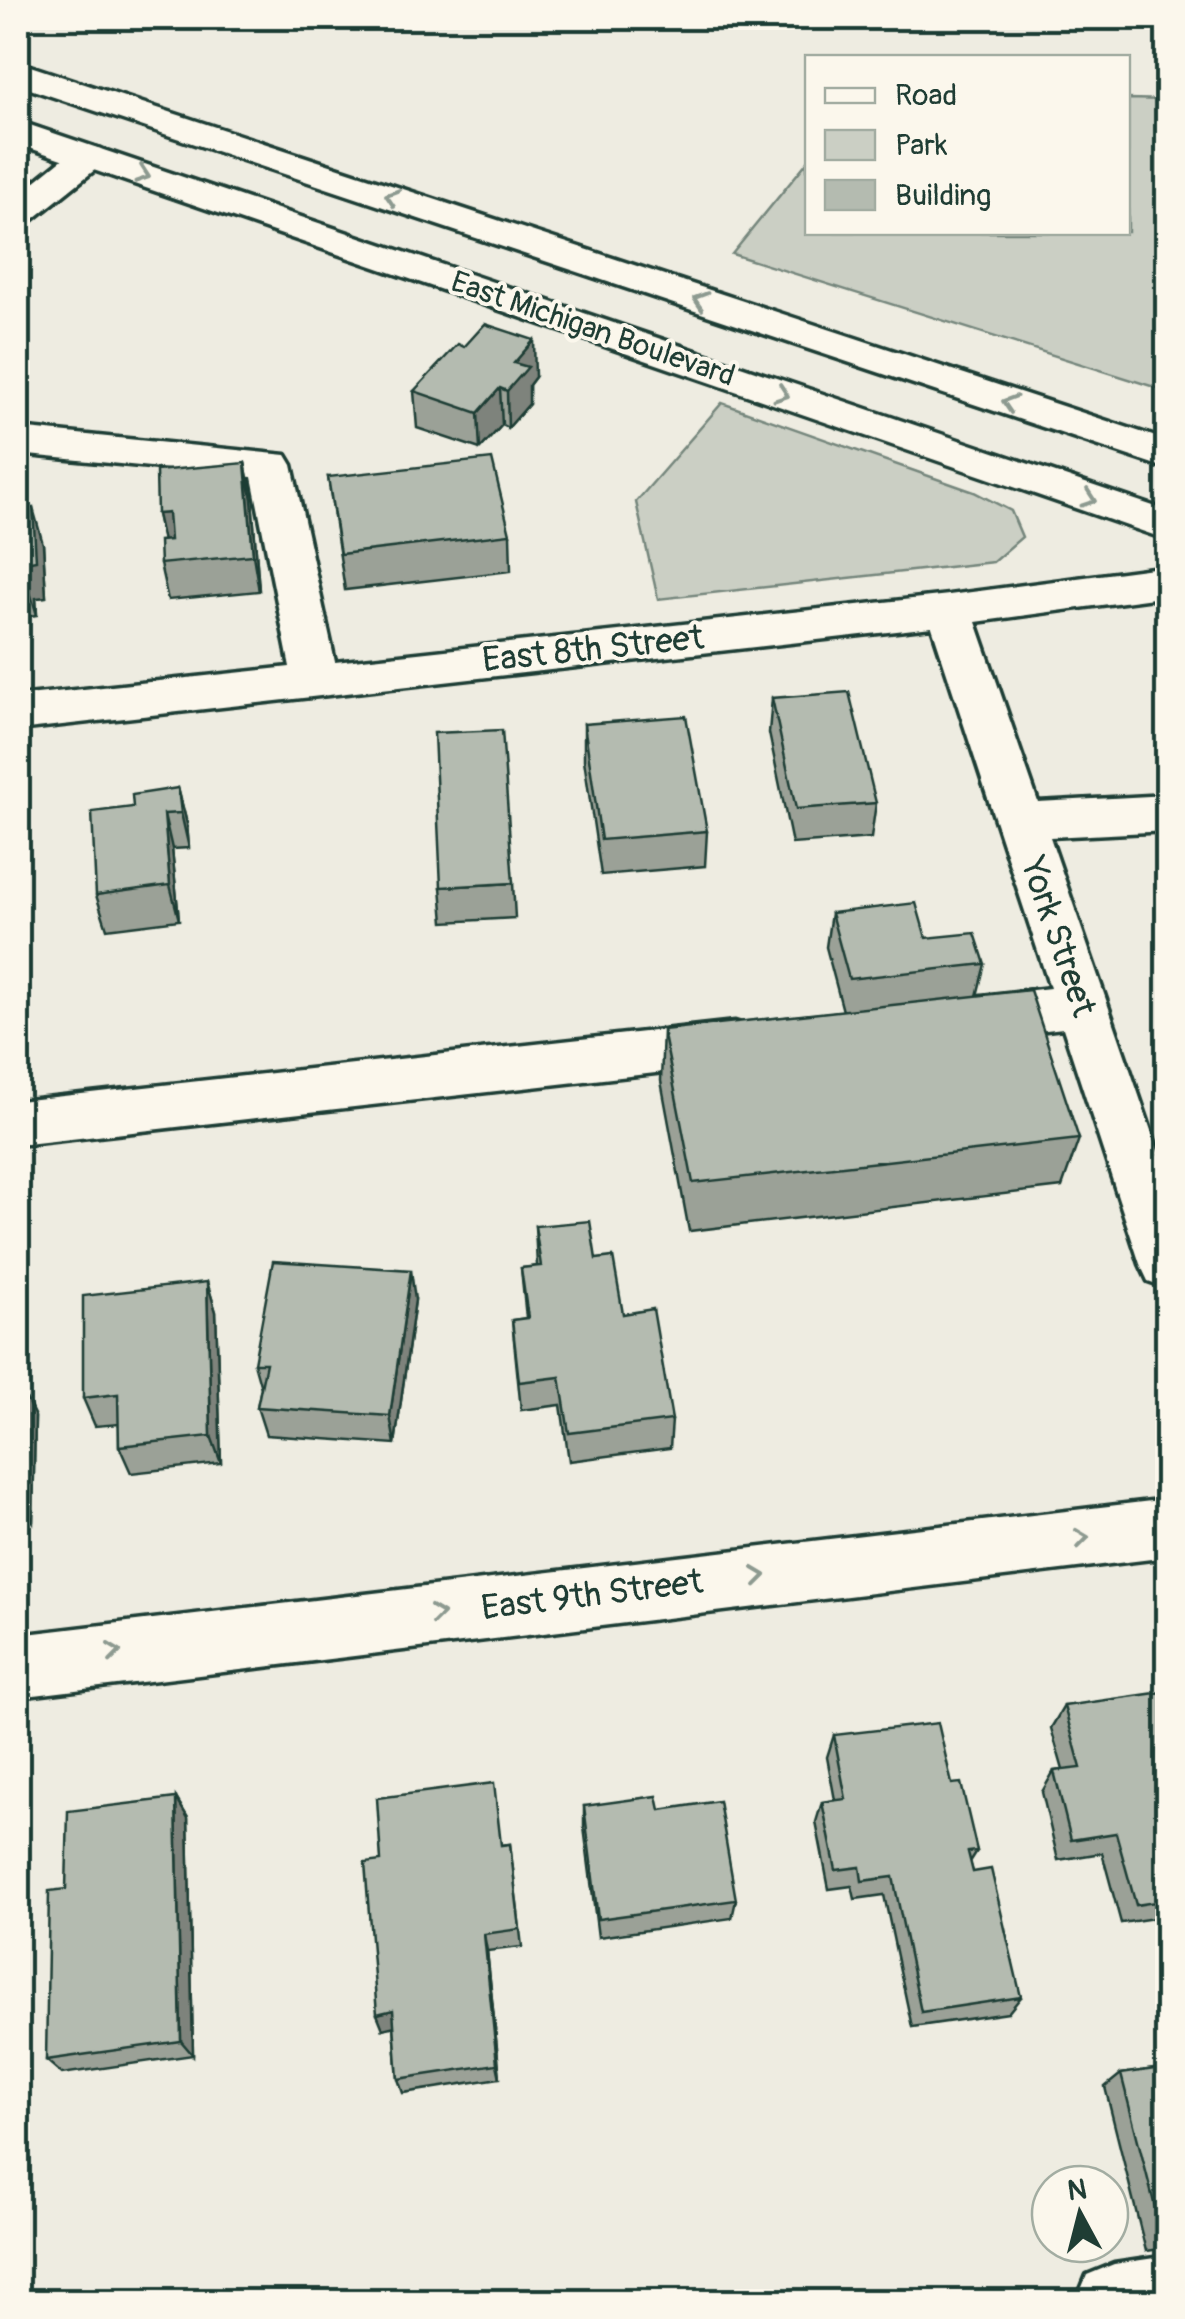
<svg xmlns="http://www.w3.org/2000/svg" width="1185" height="2319" font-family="Pangolin,sans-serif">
<rect width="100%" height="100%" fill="#eeece1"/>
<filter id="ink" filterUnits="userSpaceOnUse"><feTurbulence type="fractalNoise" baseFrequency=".01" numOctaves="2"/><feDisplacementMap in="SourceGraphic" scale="20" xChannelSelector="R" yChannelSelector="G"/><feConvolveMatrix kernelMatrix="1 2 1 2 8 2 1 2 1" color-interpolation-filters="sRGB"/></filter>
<g filter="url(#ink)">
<g fill="#cbcfc4" stroke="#75867c" stroke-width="2.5">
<polygon points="1128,99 1167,100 1167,391 732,254 807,162 808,232 1128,232"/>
<polygon points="722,403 974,492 1011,511 1022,537 993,562 658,599 636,502"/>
</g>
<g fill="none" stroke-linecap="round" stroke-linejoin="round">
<g stroke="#1f3d34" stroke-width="7">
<g id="minor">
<polygon points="88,146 101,149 106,157 101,165 31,221 18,224 18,195 75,149"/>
<polygon points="18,428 286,455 292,465 335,662 949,595 1168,566 1168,596 976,622 1038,802 1168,795 1168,831 1050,837 1168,1180 1168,1288 1148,1281 1140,1264 1063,1028 964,1040 945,1034 938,1019 945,1004 964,998 1050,988 932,627 18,730 18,696 290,667 252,477 18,454"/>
<polygon points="735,1022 754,1028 761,1043 754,1058 735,1064 18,1145 18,1101"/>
<polygon points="1168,1499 1168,1557 18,1697 18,1635"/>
<polygon points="1168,2256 1168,2302 1076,2302 1087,2275 1114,2264"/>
</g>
</g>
<g stroke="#1f3d34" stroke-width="7">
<g id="major">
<polygon points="18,62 1168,441 1168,469 18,85"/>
<polygon points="18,121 1168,511 1168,540 18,144"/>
</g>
</g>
<use href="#minor" fill="#fbf7ec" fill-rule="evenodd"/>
<use href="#major" fill="#fbf7ec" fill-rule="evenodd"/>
</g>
<g fill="#9ba197" stroke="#1f3d34" stroke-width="2.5">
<polygon points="535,377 529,385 529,404 508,428 502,425 480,449 417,428 414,391"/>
<polygon points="245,463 252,499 259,591 168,600 160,564 163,540 157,514"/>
<polygon points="328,477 510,534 511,571 345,590"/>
<polygon points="18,510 43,544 46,597 36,598 37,615 18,618"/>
<polygon points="772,698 876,803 871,838 792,844 769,733"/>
<polygon points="584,724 707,831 705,866 601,875 584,760"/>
<polygon points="178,788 187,824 189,848 172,849 179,920 107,929 96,895 133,807"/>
<polygon points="513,883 515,918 444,922 441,887"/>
<polygon points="831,913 926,938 985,964 977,996 1079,1139 1062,1187 689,1231 661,1081 663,1030 843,1011 826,947"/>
<polygon points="535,1226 596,1259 672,1420 670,1448 569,1461 561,1405 521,1410 512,1320 526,1318 521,1268 537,1266"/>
<polygon points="207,1282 216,1312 221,1463 131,1473 119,1446 119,1424 95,1426 83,1398"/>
<polygon points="415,1300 395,1444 266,1435 257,1407 261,1388 254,1363"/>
<polygon points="21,1388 35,1417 33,1521 18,1523 18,1389"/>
<polygon points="1064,1706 1168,1706 1168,1916 1121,1923 1102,1853 1058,1860 1042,1792 1054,1771 1063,1770 1051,1728"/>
<polygon points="834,1735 952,1784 977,1851 970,1862 973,1872 1021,1997 1008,2013 912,2027 884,1895 855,1899 852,1886 829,1889 816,1822 822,1802 835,1800 827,1757"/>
<polygon points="176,1798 188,1818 193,2055 62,2074 46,2060 66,1889"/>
<polygon points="584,1806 660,1810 736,1900 732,1918 598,1937 584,1827"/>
<polygon points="510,1844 522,1947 487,1951 500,2078 403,2093 398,2079 394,2026 383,2029 501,1845"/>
<polygon points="1168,2067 1168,2248 1146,2251 1105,2087 1121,2074"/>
</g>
<g fill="#7e837b" stroke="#1f3d34" stroke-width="2.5">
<polygon points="534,340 535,377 529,385 529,404 508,428 507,391 514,363"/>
<polygon points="500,388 502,425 480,449 478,413"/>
<polygon points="245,463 252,499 259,591 253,555"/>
<polygon points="33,508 43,544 46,597 36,598 37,615 26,579 25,562"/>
<polygon points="168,513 176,549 165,551 157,514"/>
<polygon points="178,788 187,824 189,848 181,813"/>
<polygon points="164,814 172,849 179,920 170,885"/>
<polygon points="411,1270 415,1300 395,1444 390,1416"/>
<polygon points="207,1282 216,1312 221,1463 211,1436"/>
<polygon points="21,1388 35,1417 33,1521 18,1494"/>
<polygon points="176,1798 188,1818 193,2055 181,2041"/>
<polygon points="484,1934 487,1951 500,2078 497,2064"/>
<polygon points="393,2010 399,2025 383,2029 377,2014"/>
</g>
<g fill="#b4bbb0" stroke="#1f3d34" stroke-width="2.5">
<polygon points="485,324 534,340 514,363 528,367 507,391 500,388 478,413 414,391 458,344 464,347"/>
<polygon points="492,459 510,534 340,554 328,477"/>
<polygon points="245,463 253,555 160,564 159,541 170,540 168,513 157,514 156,471"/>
<polygon points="33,508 36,560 25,562 26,579 18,580 18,510"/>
<polygon points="849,692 876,803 796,809 772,698"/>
<polygon points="686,716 707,831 601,840 584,724"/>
<polygon points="502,730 513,883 441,887 434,733"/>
<polygon points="178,788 181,813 164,814 170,885 96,895 92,812 133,807 132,795"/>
<polygon points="916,903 926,938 975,933 985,964 849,979 831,913"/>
<polygon points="1030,990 1079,1139 693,1183 663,1030"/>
<polygon points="590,1221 596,1259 613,1257 623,1314 653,1309 672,1420 569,1433 560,1377 519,1382 512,1320 528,1318 521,1268 541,1266 535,1226"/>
<polygon points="273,1261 411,1270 390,1416 257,1407 266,1363 254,1363"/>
<polygon points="207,1282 211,1436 119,1446 118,1394 83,1398 83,1296"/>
<polygon points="21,1388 18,1494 18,1389"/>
<polygon points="1163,1692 1168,1706 1168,1900 1136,1905 1116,1833 1071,1840 1054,1771 1081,1768 1064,1706"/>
<polygon points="938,1723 952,1784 961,1783 977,1851 968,1852 973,1872 991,1869 1021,1997 921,2012 893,1877 862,1881 860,1867 836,1870 822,1802 846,1799 834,1735"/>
<polygon points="494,1783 501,1845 510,1844 520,1929 484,1934 497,2064 398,2079 393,2010 377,2014 365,1863 381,1861 377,1798"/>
<polygon points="657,1796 660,1810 719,1801 736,1900 598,1919 584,1806"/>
<polygon points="176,1798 181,2041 46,2060 49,1891 66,1889 68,1811"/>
<polygon points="1168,2067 1168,2241 1164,2242 1121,2074"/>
</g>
<defs><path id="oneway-chevron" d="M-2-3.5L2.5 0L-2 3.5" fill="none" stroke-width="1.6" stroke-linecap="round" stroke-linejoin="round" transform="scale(2.5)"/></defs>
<g stroke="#8d9a90">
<use href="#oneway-chevron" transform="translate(143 175) rotate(19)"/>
<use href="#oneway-chevron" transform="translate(392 197) rotate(-162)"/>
<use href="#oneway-chevron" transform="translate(700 300) rotate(-162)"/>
<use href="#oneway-chevron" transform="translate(782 394) rotate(19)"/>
<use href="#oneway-chevron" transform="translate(1009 403) rotate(-162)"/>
<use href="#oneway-chevron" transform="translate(1089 499) rotate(19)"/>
<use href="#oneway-chevron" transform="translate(1082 1538) rotate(-7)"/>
<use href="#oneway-chevron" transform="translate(759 1576) rotate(-7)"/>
<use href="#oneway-chevron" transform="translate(437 1614) rotate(-7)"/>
<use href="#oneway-chevron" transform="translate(114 1652) rotate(-7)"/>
</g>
</g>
<g text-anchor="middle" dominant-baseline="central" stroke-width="8" stroke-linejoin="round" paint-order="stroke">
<g font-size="30" fill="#1f3d34" stroke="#fbf7ec">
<text transform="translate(593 329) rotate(19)">East Michigan Boulevard</text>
</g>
<g font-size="35" fill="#1f3d34" stroke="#fbf7ec">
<text transform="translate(593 649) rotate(-6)">East 8th Street</text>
<text transform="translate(1058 937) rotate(71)">York Street</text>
<text transform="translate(592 1595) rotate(-7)">East 9th Street</text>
</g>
</g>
<rect width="1185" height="2319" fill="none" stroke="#fbf7ec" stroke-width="60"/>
<rect x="30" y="30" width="1125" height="2259" fill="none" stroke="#1f3d34" stroke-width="4" filter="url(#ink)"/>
<rect x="805" y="55" width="325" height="180" fill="#fbf7ec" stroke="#a3ada2" stroke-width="2.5"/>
<rect x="825" y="88" width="50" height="15" fill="#fbf7ec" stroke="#a3ada2" stroke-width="2.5"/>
<text x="895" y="105" font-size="30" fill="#1f3d34">Road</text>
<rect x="825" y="130" width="50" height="30" fill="#cbcfc4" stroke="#a3ada2" stroke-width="2.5"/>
<text x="895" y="155" font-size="30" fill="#1f3d34">Park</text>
<rect x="825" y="180" width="50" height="30" fill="#b4bbb0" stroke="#a3ada2" stroke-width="2.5"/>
<text x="895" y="205" font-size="30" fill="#1f3d34">Building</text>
<g transform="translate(1080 2214) rotate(353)"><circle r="48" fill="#fbf7ec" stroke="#a3ada2" stroke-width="2.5"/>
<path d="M0-8L18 38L0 25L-18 38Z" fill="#1f3d34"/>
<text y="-15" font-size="28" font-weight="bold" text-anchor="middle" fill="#1f3d34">N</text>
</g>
</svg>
